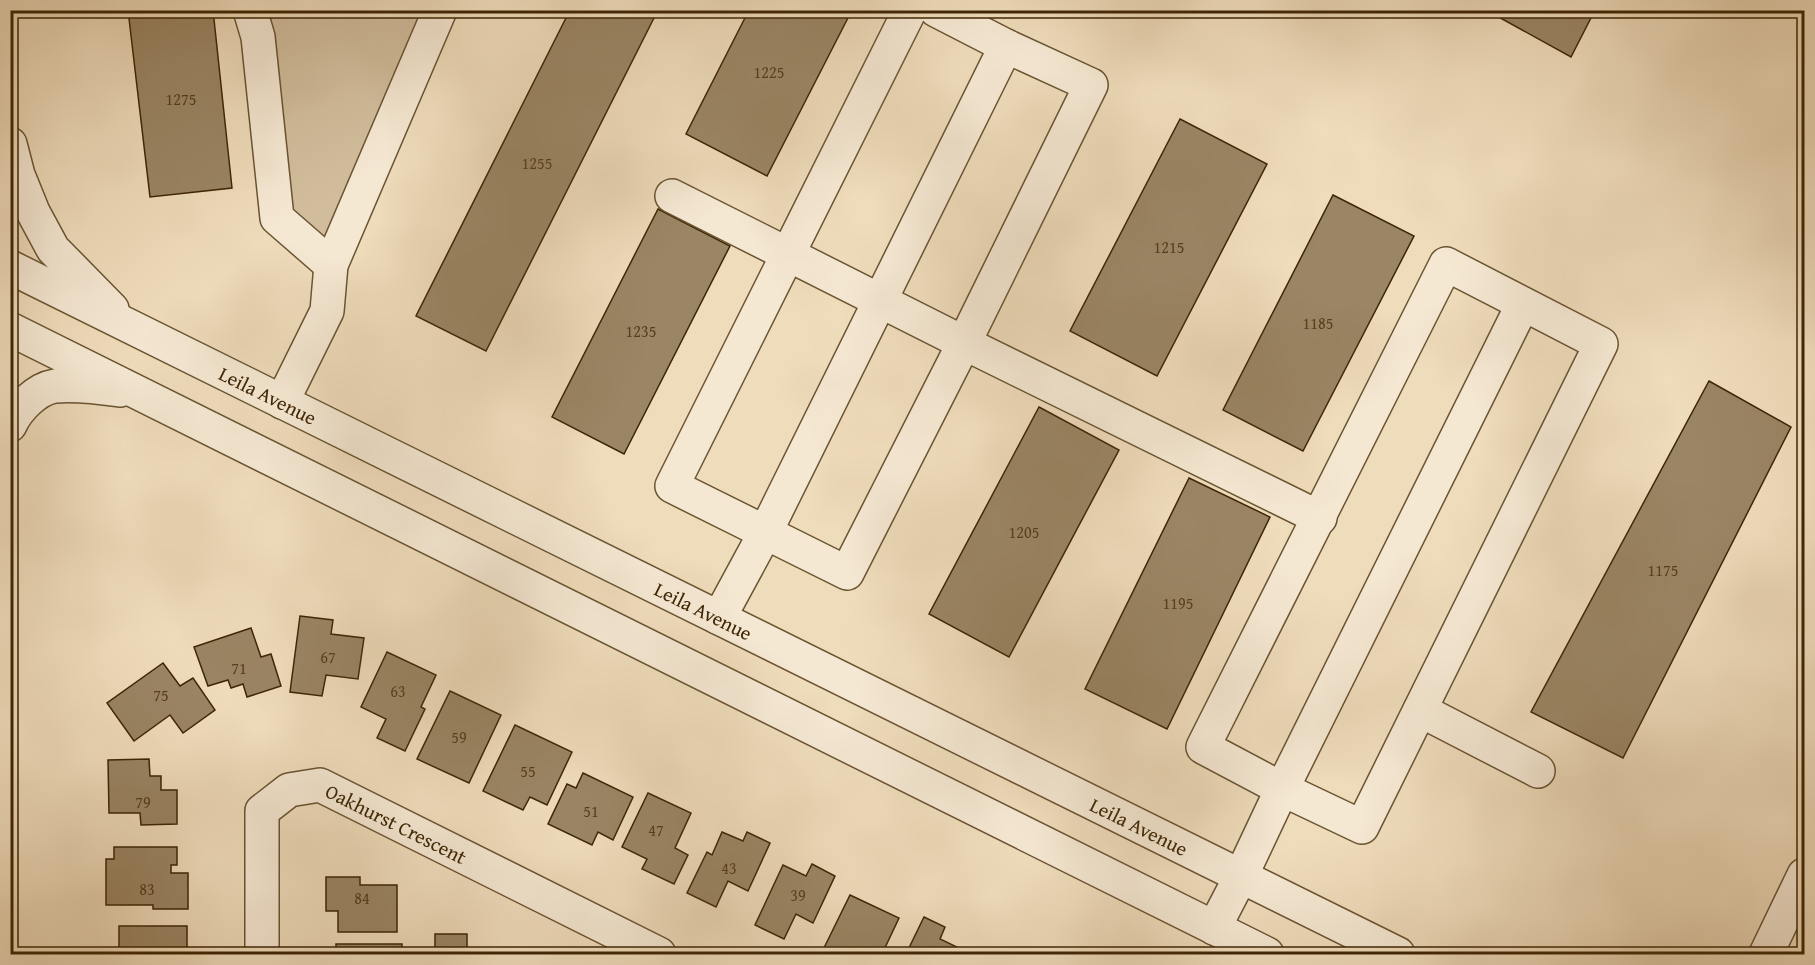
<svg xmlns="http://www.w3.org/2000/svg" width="1815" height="965" font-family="'Gentium Book Plus',serif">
<rect width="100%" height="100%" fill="#efdcbb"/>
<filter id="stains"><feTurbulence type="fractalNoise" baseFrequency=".00333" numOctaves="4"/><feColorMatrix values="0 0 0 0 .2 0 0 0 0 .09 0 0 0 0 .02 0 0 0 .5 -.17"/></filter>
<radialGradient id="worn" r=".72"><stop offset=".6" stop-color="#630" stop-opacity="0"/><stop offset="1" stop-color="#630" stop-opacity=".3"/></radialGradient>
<polygon fill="#d1bd9c" stroke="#887250" stroke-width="1.5" points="259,11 426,11 325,251 286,213"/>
<g fill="#9a8564" stroke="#3e2605" stroke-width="1.5">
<polygon points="128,10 213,10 232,188 150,197"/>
<polygon points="570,10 658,10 486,351 416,316"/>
<polygon points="749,10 852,10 767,176 686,134"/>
<polygon points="1486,10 1595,10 1571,57"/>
<polygon points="1180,119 1267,164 1157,376 1070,331"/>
<polygon points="1333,195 1414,236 1303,451 1223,410"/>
<polygon points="658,209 730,246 624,454 552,417"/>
<polygon points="1709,381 1791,427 1623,758 1531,712"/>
<polygon points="1039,407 1119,450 1009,657 929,614"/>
<polygon points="1189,478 1270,517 1167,729 1085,689"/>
<polygon points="300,616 333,620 331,634 364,638 358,679 326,675 322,696 290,692"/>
<polygon points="251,628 261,657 271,654 281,686 247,697 243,684 231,688 228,680 208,686 194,647"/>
<polygon points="387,652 436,675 421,707 425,709 405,751 377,738 386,719 361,707"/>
<polygon points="163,663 180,686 193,678 215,710 183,733 170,715 134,741 107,703"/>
<polygon points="450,691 501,715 469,783 417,759"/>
<polygon points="515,725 572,752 547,805 530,797 523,810 483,791"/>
<polygon points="149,759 150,776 161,776 161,790 177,790 177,824 141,825 140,813 109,813 108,760"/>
<polygon points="583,773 633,797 613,840 598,832 592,845 548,824 567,784 576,788"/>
<polygon points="648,793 691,813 675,848 688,855 674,884 642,869 647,859 622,847"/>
<polygon points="722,832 743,841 747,832 770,843 748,891 728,881 716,907 687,893 707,852 712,855"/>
<polygon points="114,847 177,847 177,865 171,865 171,873 188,873 188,909 153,909 153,905 106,905 106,859 114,859"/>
<polygon points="812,864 835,876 813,923 796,914 784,939 755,925 783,865 806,876"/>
<polygon points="326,877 360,877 360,885 397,885 397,932 338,932 338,911 326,911"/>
<polygon points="850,895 899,918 882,954 821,954"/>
<polygon points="924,917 945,927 940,939 959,948 956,954 906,954"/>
<rect x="119" y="926" width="68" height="28"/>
<rect x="435" y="934" width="32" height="20"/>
<rect x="336" y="944" width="66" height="10"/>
</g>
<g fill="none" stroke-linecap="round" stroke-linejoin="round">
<g stroke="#6a5432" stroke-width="36">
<g id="minor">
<polyline points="250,10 258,37 277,218 331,265"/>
<polyline points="910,10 672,486 847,573 964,343 1091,85 1006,46 936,10"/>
<polyline points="10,144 18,175 33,212 53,249 112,309"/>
<polyline points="672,196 964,343 1320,518"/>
<path id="s1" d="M10 267 1398 954"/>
<polyline points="10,329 1267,954"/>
<polyline points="282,402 327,311 331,265 440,10"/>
<path d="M10 425C17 409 36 389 55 386 76 384 99 387 120 390"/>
<polyline points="719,618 765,533 1006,46"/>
<polyline points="1420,710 1538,771"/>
<polyline points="1214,928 1241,876 1282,789 1203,747 1446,264 1601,344 1362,827 1282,789 1523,304"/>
<path id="s2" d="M262 954V811L289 790 320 785 659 954"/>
<polyline points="1766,954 1804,875"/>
</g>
</g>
<use href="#minor" stroke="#f5e8d3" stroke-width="33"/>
</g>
<g text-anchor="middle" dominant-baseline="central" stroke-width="4.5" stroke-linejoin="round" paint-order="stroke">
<g font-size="16" fill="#553e1d">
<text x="769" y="72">1225</text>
<text x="181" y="99">1275</text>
<text x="537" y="163">1255</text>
<text x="1169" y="247">1215</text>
<text x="1318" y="323">1185</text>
<text x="641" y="331">1235</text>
<text x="1024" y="532">1205</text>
<text x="1663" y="570">1175</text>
<text x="1178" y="603">1195</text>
<text x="328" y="657">67</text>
<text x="239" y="668">71</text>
<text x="398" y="691">63</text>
<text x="161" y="695">75</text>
<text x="459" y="737">59</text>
<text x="528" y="771">55</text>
<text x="143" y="802">79</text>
<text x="591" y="811">51</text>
<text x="656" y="830">47</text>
<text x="729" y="868">43</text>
<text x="147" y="889">83</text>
<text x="798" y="895">39</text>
<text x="362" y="898">84</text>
</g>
<g font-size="20" fill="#3e2605" stroke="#f5e8d3">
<text stroke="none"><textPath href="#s1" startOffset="288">Leila Avenue</textPath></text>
<text stroke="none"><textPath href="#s1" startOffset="774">Leila Avenue</textPath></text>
<text stroke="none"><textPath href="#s2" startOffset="294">Oakhurst Crescent</textPath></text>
<text stroke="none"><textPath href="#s1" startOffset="1260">Leila Avenue</textPath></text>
</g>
</g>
<rect width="1815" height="965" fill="none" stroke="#efdcbb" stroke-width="36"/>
<rect x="12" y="12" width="1791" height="941" fill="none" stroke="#3e2605" stroke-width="3"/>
<rect x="18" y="18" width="1779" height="929" fill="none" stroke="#3e2605" stroke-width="1.5"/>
<rect width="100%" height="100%" filter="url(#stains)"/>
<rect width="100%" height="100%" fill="url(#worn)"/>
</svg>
